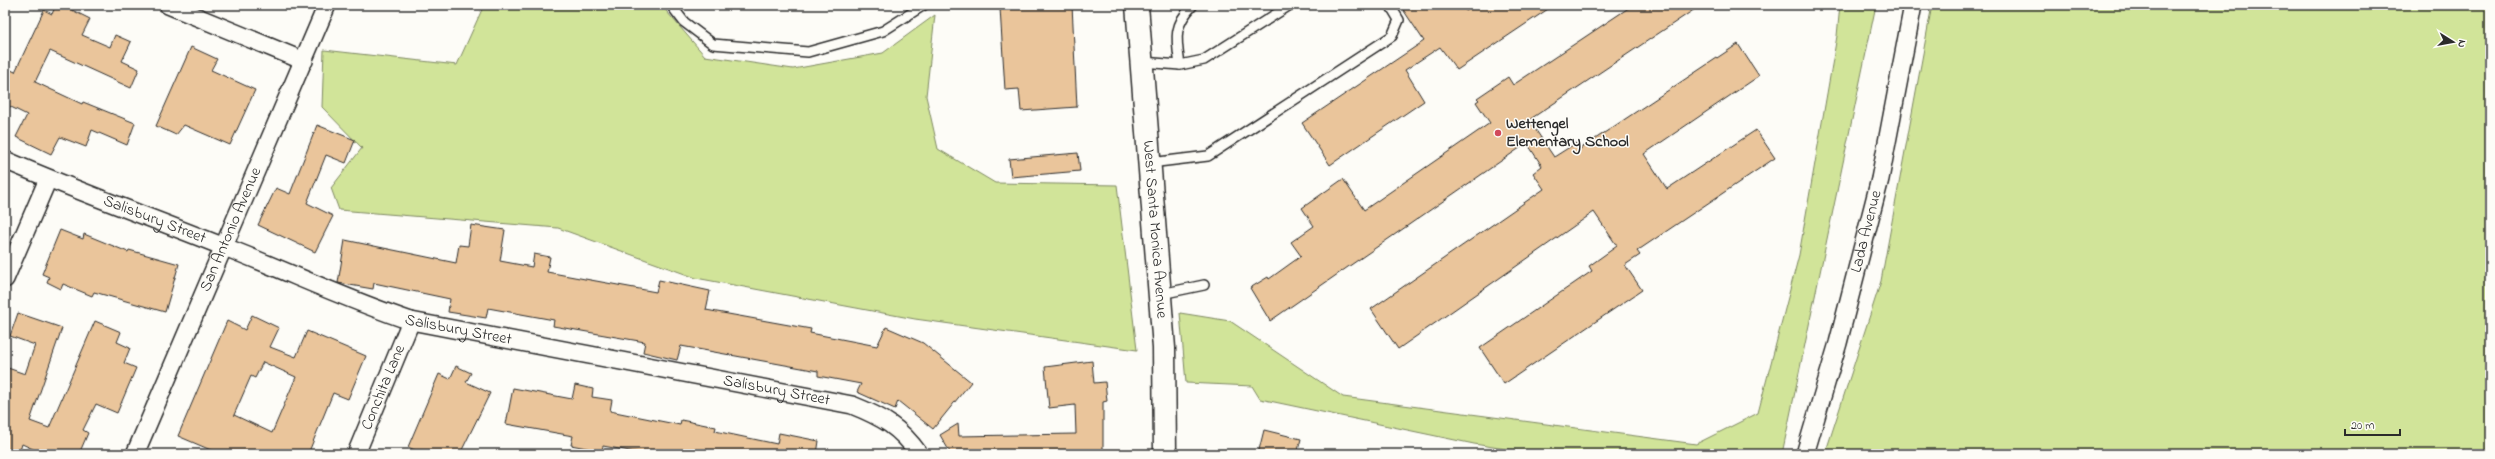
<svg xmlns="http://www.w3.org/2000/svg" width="2495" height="459" font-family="'Indie Flower',sans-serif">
<rect width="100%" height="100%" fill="#fdfcf7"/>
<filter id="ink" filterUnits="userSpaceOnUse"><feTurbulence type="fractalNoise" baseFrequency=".025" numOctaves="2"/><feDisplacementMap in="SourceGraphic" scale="8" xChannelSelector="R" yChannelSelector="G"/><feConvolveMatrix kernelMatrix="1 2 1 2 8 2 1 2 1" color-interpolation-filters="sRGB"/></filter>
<g filter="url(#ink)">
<g fill="#d1e499" stroke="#7e8862">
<polygon points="484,5 661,5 705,56 793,69 883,53 935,15 926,96 938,149 995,183 1117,185 1137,350 915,319 696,278 558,228 339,210 331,188 362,148 322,107 324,50 457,65"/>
<polygon points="1840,5 1876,5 1782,454 1538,454 1474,444 1260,399 1252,386 1186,383 1180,313 1230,321 1343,397 1696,444 1758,413 1799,255 1837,36"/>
<polygon points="1932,5 2490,5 2490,454 1825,454 1881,281"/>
</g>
<g fill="#eac59b" stroke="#2b2b2b" fill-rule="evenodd">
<polygon points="56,5 62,5 90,19 82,35 110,47 115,35 131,42 122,61 139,69 131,88 50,51 35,82 82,104 83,102 135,123 127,145 92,130 86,147 60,137 51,154 16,137 27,115 5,104 5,67 15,72 44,10 52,14"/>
<polygon points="1052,5 1072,5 1077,107 1021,111 1019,89 1005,90 1000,8"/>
<polygon points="1400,5 1462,5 1466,11 1475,5 1554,5 1457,70 1440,47 1405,70 1424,101 1330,165 1302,123 1424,41"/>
<polygon points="1633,5 1701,5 1529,120 1554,157 1576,143 1580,149 1738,44 1759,76 1644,154 1667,189 1756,130 1775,158 1637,251 1640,255 1625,265 1642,290 1504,384 1480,348 1592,271 1589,266 1617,246 1594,212 1398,349 1371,309 1544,189 1533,173 1542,166 1527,143 1270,321 1250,288 1268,277 1269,279 1301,256 1291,242 1314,226 1302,208 1343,179 1364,210 1490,123 1476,102 1479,100 1477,98 1508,77 1513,85"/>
<polygon points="191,47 217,59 211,70 255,90 230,145 184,125 176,135 156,126"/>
<polygon points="317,125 355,140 346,163 326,155 307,203 333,216 315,252 258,225 276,188 290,194"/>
<polygon points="1078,153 1080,171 1011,177 1009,159"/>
<polygon points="471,225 505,230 500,261 532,267 534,254 550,257 547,272 656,292 659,280 710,291 706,310 811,329 810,333 877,346 886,327 923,343 971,382 933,429 898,401 895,409 857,392 861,384 818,376 818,371 681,346 677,360 643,352 645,342 553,326 554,320 488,308 486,318 448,312 450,299 374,283 373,289 338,283 345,240 456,263 459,245 468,246"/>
<polygon points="60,230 83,239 84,234 128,252 129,250 179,264 165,312 94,292 92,296 63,284 61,289 47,282 49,277 42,274"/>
<polygon points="18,313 62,328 30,421 49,428 95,321 121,332 117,342 130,348 124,363 136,368 117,413 96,404 83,430 88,433 79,454 44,454 22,444 19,454 5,451 5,367 25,374 35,345 10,336"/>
<path d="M252 315 279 328 270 347 296 357 307 331 366 356 348 399 333 393 308 454H220L178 436 227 321 245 330ZM263 362 296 377 272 433 234 415 251 376 255 378Z"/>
<polygon points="1092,361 1094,383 1105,382 1107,401 1103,402 1103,454 951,454 940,435 958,424 959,436 1076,434 1075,405 1049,408 1045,367"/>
<polygon points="456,366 471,373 466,382 490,393 460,454 423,454 408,447 439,374 450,379"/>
<polygon points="575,385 593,389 592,397 612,400 610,411 680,425 681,420 716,427 715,431 777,444 779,433 819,441 817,454 646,454 603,446 602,451 571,445 573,436 506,424 513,388 572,399"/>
<polygon points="1264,430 1301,439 1297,454 1258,454"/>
</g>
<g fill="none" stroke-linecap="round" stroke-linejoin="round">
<g stroke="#2b2b2b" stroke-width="12">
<g id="lane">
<polyline points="671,5 684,22 713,44 808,52 883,31 924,5"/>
<polyline points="1142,62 1180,65 1204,60 1290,5"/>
<path d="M1180 65C1176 38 1173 26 1193 5"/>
<polyline points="1150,163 1208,156 1392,36 1399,20 1390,5"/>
<polyline points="1161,294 1204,285"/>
</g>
</g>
<g stroke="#2b2b2b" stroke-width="20">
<g id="street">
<polyline points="168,5 304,61"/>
<path id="s1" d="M5 160C76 191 150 217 222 246 285 270 347 300 411 321L852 405C882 417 900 427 919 454"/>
<polyline points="5,279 48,179"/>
<path id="s2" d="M135 454 327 5"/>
<path id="s3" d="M356 454 411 321"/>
<path id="s4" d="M1805 454 1838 343 1880 179 1913 5"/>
</g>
</g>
<g stroke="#2b2b2b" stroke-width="25">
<g id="secondary">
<path id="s5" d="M1137 5 1164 348 1165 454"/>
</g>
</g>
<use href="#lane" stroke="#fdfcf7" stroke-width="9"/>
<use href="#street" stroke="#fdfcf7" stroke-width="17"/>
<use href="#secondary" stroke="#fdfcf7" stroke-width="22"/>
</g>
</g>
<circle fill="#d1495b" stroke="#fdfcf7" stroke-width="1.5" cx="1498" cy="133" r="4"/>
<g text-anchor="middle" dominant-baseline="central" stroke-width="3" stroke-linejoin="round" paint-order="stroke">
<g font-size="16" font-weight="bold" fill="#2b2b2b" stroke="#fdfcf7" text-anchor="start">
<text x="1506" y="124">Wettengel<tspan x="1506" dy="18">Elementary School</tspan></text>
</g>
<g font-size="16" fill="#2b2b2b" stroke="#fdfcf7">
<text stroke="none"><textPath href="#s1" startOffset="161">Salisbury Street</textPath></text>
<text stroke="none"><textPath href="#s2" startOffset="244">San Antonio Avenue</textPath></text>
<text stroke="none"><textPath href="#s5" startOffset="225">West Santa Monica Avenue</textPath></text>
<text stroke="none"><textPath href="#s4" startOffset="231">Lada Avenue</textPath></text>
<text stroke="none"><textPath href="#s1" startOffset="485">Salisbury Street</textPath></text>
<text stroke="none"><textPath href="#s3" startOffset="72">Conchita Lane</textPath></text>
<text stroke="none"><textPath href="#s1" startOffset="809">Salisbury Street</textPath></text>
</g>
</g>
<rect width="2495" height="459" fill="none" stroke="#fdfcf7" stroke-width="20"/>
<rect x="10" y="10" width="2475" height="439" fill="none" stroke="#2b2b2b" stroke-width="1.5" filter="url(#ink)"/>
<g transform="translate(2453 42) rotate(101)" stroke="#fdfcf7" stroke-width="3" paint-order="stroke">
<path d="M0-3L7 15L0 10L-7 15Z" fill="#2b2b2b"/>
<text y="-6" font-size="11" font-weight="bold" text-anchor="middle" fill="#2b2b2b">N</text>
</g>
<path d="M2345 429v6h55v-6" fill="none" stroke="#2b2b2b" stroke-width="2"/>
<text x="2351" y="429" font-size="12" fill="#2b2b2b" stroke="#fdfcf7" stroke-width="3" paint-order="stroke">20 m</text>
</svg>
